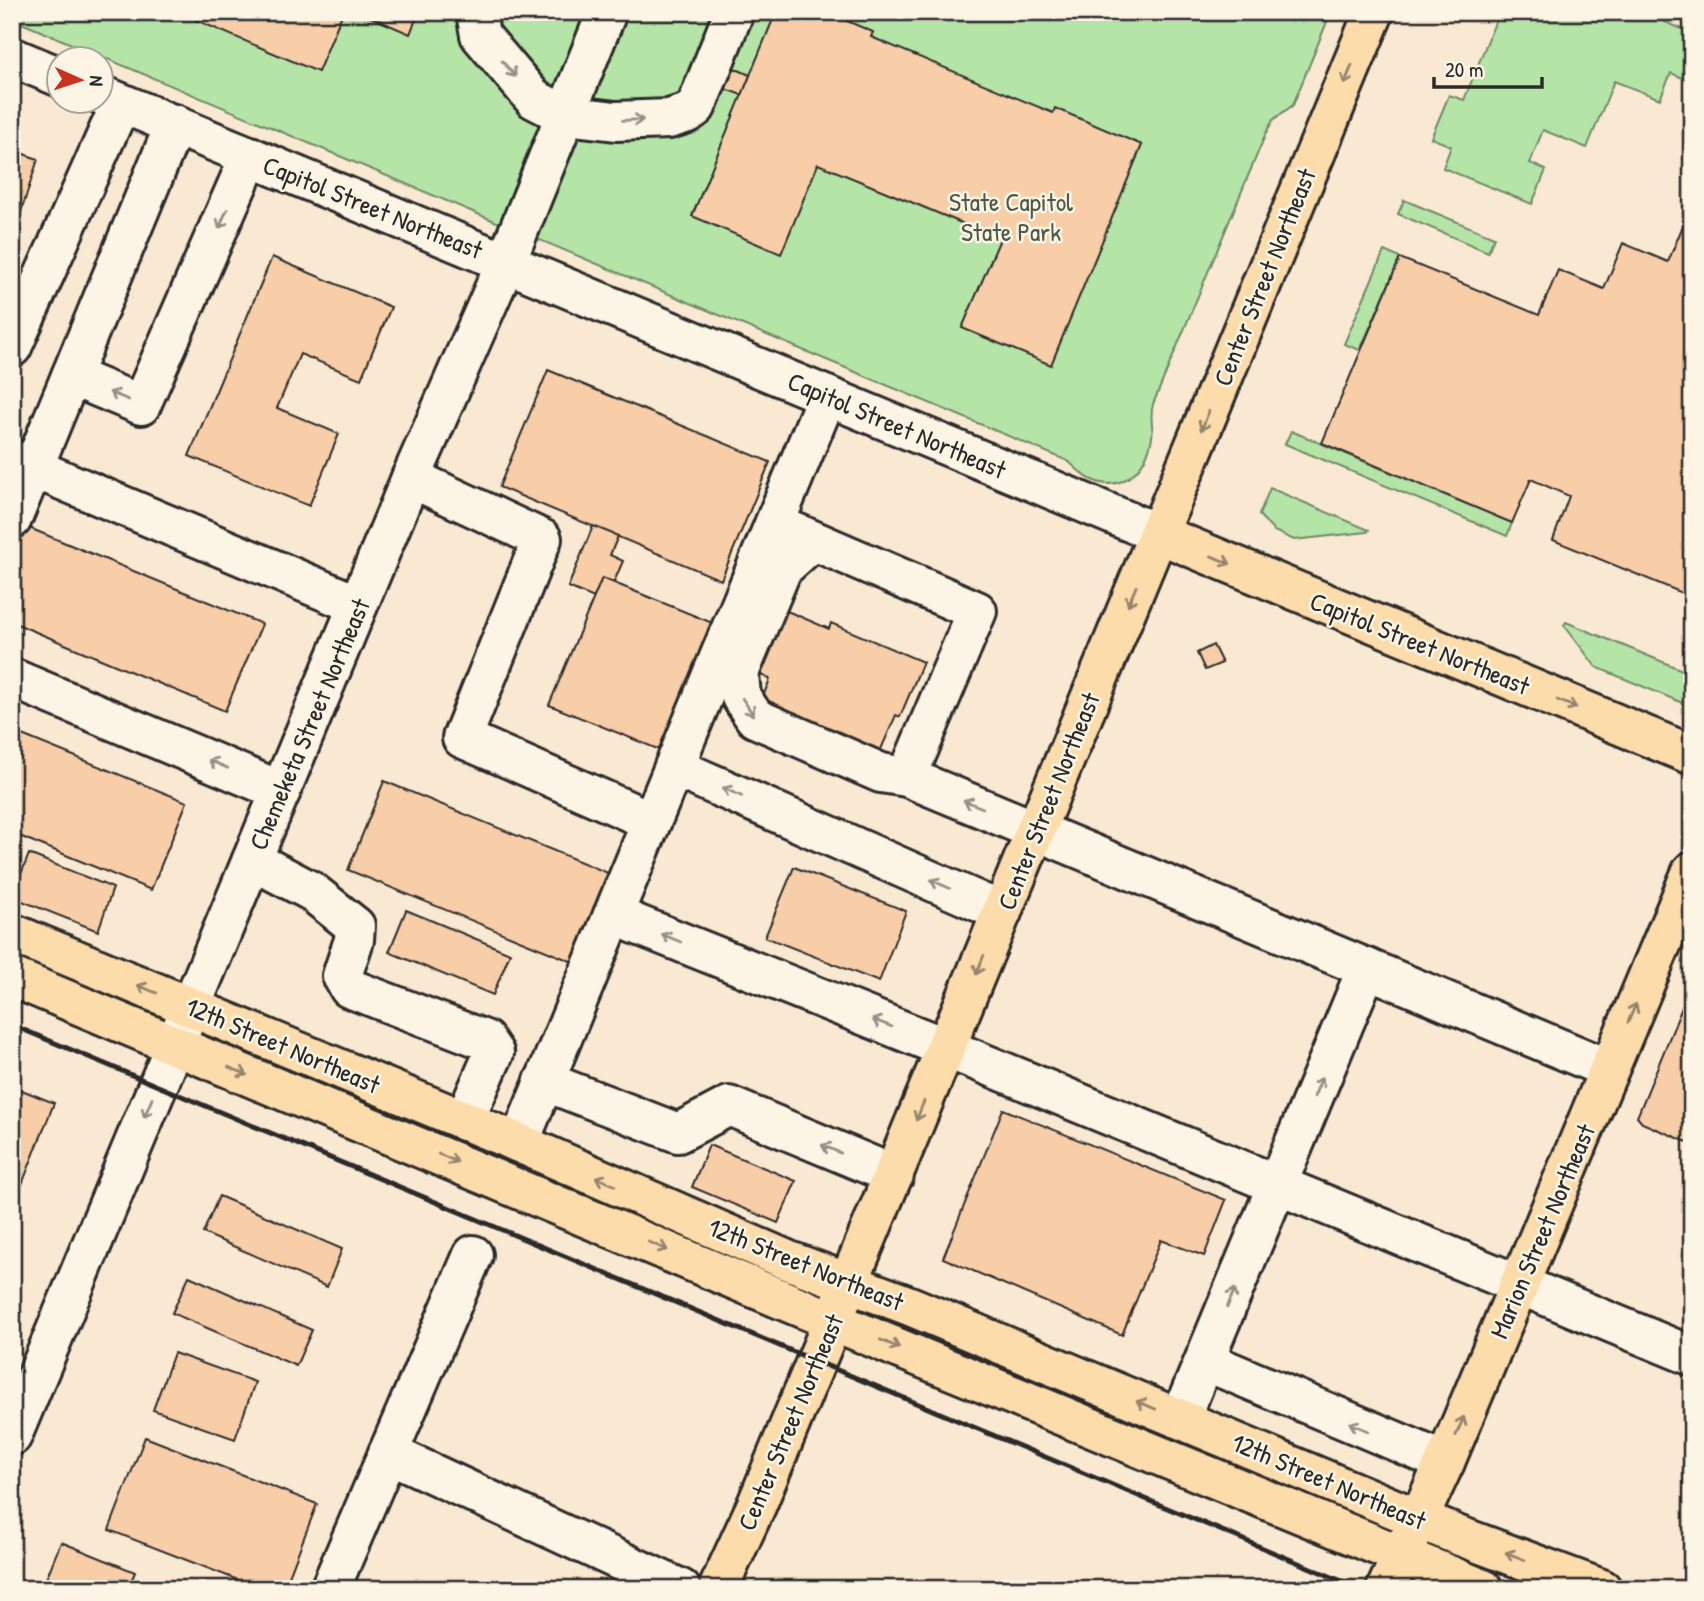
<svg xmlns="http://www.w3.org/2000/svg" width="1704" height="1601" font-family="'Patrick Hand',sans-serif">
<rect width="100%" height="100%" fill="#fae9d2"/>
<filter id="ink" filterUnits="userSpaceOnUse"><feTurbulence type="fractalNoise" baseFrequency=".0143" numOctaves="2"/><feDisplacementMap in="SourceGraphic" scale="14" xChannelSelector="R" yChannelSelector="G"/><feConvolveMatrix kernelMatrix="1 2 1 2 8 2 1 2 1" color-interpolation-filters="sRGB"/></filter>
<g filter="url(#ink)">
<g fill="#b4e5a6" stroke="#708868" stroke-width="2">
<path d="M12 12H1331L1293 105 1273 120 1266 133 1153 404C1149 419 1154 426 1152 437 1147 468 1122 495 1090 479 1082 475 1075 467 1068 461L12 19Z"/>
<polygon points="1508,12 1641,12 1692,33 1692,82 1671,73 1660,99 1614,81 1587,148 1543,130 1530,163 1546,170 1532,204 1443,168 1451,146 1431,138 1449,95 1464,100 1498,15 1511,19 1513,14"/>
<polygon points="1404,200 1494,237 1488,252 1398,214"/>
<polygon points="1384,251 1400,258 1360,350 1344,344"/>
<polygon points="1291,431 1512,523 1507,536 1285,444"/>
<polygon points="1270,488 1369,530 1367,532 1294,540 1274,531 1259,515"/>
<polygon points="1566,622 1692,674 1692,707 1596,667 1564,625"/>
</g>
<g fill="#f7cea7" stroke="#2b2b2b" stroke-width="2">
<polygon points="177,12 343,12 318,72"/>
<polygon points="359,12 419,12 410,34"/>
<polygon points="776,12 826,12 873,32 871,37 1053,113 1055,108 1142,145 1051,365 962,328 1000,239 911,202 818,164 781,254 692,216"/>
<polygon points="734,68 750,75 742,95 725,89"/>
<polygon points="12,150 38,159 12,240"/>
<polygon points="1687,216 1692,218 1692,597 1553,540 1569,496 1531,479 1512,523 1322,443 1400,258 1539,315 1558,270 1604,289 1623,243 1668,262"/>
<polygon points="272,257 391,307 361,379 300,354 277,408 339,434 309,506 189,456"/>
<polygon points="548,370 770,462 721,580 499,487"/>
<polygon points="22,525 262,624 225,711 12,622 12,551"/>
<polygon points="593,526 618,536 610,555 623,561 614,582 602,578 594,598 568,587"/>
<polygon points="602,578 715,624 660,750 549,705"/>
<polygon points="780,608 829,629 831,623 923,662 900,717 896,715 879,754 760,704 770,679 754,672"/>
<polygon points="1213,645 1222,663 1205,670 1197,653"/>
<polygon points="12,731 187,802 151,890 12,833"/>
<polygon points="384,781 608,873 573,962 348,870"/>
<polygon points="29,854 113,888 98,931 12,897"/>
<polygon points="794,867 906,911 879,982 765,937"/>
<polygon points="406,910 510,953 493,995 389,952"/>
<polygon points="1692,983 1692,1144 1642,1123 1637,1117"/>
<polygon points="12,1086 54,1103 13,1207 12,1207"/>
<polygon points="1003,1109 1226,1200 1204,1256 1161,1240 1122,1335 943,1258"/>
<polygon points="709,1145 796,1181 778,1223 692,1187"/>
<polygon points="219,1196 342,1249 327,1287 203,1233"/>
<polygon points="189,1276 312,1330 296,1366 172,1313"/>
<polygon points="174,1353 255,1382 235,1439 153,1410"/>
<polygon points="145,1437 317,1504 284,1589 261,1589 109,1530"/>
<polygon points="61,1542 135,1572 129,1586 136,1589 42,1589"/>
</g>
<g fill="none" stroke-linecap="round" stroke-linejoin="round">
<g stroke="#2b2b2b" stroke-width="44">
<g id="minor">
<polyline points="476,12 480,35 534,99 565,115 616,121 669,119 688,113 696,107 734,12"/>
<polyline points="12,57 60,77"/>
<polyline points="102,95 1159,534"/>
<polyline points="12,347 121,103"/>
<polyline points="71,376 141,405 250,156"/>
<polyline points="12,459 358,605"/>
<polyline points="411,478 542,539 462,738 651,821"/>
<polyline points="12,519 175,124"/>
<polyline points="789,530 977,611 907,777"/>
<polyline points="813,541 782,569 739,673 741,697 755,718 881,773 907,777 1609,1069"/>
<polyline points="12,678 281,791"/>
<polyline points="674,767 1002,912"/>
<polyline points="252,860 311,891 355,926 354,940 342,976 349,988 485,1040 494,1053 464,1121"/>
<polyline points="613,915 946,1048 1692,1356"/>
<polyline points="544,1081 678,1133 729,1106 894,1175"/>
<polyline points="519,1143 827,396"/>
<polyline points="1205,1361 1445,1462"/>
<polyline points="1180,1419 1367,968"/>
<polyline points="12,1436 411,478 506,262 607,12"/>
<polyline points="388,1453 681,1589"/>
<polyline points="330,1589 473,1255"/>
</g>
</g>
<g stroke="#2b2b2b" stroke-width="44">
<g id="major">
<polyline points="1159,534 1692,755"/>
<polyline points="12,933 519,1143 787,1260 910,1306 1457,1535 1602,1589"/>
<polyline points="12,977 893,1346 1483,1589"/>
<polyline points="718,1589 757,1504 1374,12"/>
<polyline points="1386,1589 1445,1462 1692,871"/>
</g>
</g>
<use href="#minor" stroke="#fcf5e5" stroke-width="38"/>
<use href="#major" stroke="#fddcac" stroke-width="38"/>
<polyline stroke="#2b2b2b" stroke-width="5" points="12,1025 1361,1589"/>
</g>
<defs><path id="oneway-shaft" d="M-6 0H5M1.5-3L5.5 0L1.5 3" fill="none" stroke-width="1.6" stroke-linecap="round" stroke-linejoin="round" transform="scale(1.75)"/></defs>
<g stroke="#949088">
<use href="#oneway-shaft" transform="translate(509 69) rotate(49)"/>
<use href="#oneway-shaft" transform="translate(633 120) rotate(-2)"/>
<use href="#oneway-shaft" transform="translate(223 219) rotate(114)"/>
<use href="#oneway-shaft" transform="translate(119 396) rotate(-158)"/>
<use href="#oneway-shaft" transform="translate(748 707) rotate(56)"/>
<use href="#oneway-shaft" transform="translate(218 764) rotate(-157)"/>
<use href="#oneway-shaft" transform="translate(732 792) rotate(-156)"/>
<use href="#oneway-shaft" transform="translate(973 804) rotate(-158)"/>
<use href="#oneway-shaft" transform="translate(940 884) rotate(-156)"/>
<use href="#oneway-shaft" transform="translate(671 938) rotate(-158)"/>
<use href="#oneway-shaft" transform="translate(882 1023) rotate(-159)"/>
<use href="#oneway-shaft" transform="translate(1318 1087) rotate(-68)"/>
<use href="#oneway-shaft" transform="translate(148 1108) rotate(113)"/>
<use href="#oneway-shaft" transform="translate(831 1149) rotate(-157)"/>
<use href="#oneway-shaft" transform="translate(1231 1298) rotate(-68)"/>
<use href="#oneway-shaft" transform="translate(1359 1427) rotate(-157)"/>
</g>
<g stroke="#94846c">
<use href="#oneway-shaft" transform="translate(1348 75) rotate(112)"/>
<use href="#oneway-shaft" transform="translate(1205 421) rotate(112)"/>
<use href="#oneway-shaft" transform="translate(1221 560) rotate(23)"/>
<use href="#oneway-shaft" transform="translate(1132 596) rotate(113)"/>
<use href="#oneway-shaft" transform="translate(1567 704) rotate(22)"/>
<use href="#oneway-shaft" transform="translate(980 965) rotate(112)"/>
<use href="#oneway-shaft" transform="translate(147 989) rotate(-158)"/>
<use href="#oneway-shaft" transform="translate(1632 1013) rotate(-67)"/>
<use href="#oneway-shaft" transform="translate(238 1071) rotate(22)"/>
<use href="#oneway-shaft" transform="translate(920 1111) rotate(112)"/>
<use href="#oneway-shaft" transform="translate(448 1158) rotate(23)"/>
<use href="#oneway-shaft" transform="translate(605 1181) rotate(-156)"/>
<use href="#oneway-shaft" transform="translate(658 1246) rotate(23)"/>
<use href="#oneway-shaft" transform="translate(890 1344) rotate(23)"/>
<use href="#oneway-shaft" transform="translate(1146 1405) rotate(-157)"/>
<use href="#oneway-shaft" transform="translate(1460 1426) rotate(-67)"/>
<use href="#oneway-shaft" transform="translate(1515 1556) rotate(-159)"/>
</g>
</g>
<g text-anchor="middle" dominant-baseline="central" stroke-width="5" stroke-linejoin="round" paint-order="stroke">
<g font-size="26" fill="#4d5a4a" stroke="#fcf5e5">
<text x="1011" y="201">State Capitol<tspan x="1011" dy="30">State Park</tspan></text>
</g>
<g font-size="26" fill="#2b2b2b" stroke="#fcf5e5">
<text transform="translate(373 207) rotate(22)">Capitol Street Northeast</text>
<text transform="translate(1264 277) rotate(-68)">Center Street Northeast</text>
<text transform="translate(897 425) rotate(23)">Capitol Street Northeast</text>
<text transform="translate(1420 643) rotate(22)">Capitol Street Northeast</text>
<text transform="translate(309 724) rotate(-67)">Chemeketa Street Northeast</text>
<text transform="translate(1048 801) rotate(-68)">Center Street Northeast</text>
<text transform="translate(283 1045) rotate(23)">12th Street Northeast</text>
<text transform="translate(1542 1231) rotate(-67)">Marion Street Northeast</text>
<text transform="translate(806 1264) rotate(22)">12th Street Northeast</text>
<text transform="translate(790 1422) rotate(-67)">Center Street Northeast</text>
<text transform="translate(1329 1481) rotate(23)">12th Street Northeast</text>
</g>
</g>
<rect width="1704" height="1601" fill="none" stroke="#fcf5e5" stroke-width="42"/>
<rect x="21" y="21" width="1662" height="1559" fill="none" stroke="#2b2b2b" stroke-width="2.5" filter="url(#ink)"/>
<g transform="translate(80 80) rotate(93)"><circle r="33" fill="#fcf5e5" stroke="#a8a49b" stroke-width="2"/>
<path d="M0-5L12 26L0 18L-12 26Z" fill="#c8321e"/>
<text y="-10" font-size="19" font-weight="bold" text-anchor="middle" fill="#2b2b2b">N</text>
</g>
<path d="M1434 77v10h108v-10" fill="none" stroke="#2b2b2b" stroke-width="3.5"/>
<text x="1445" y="77" font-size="21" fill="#2b2b2b" stroke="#fcf5e5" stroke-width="5" paint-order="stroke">20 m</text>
</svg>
